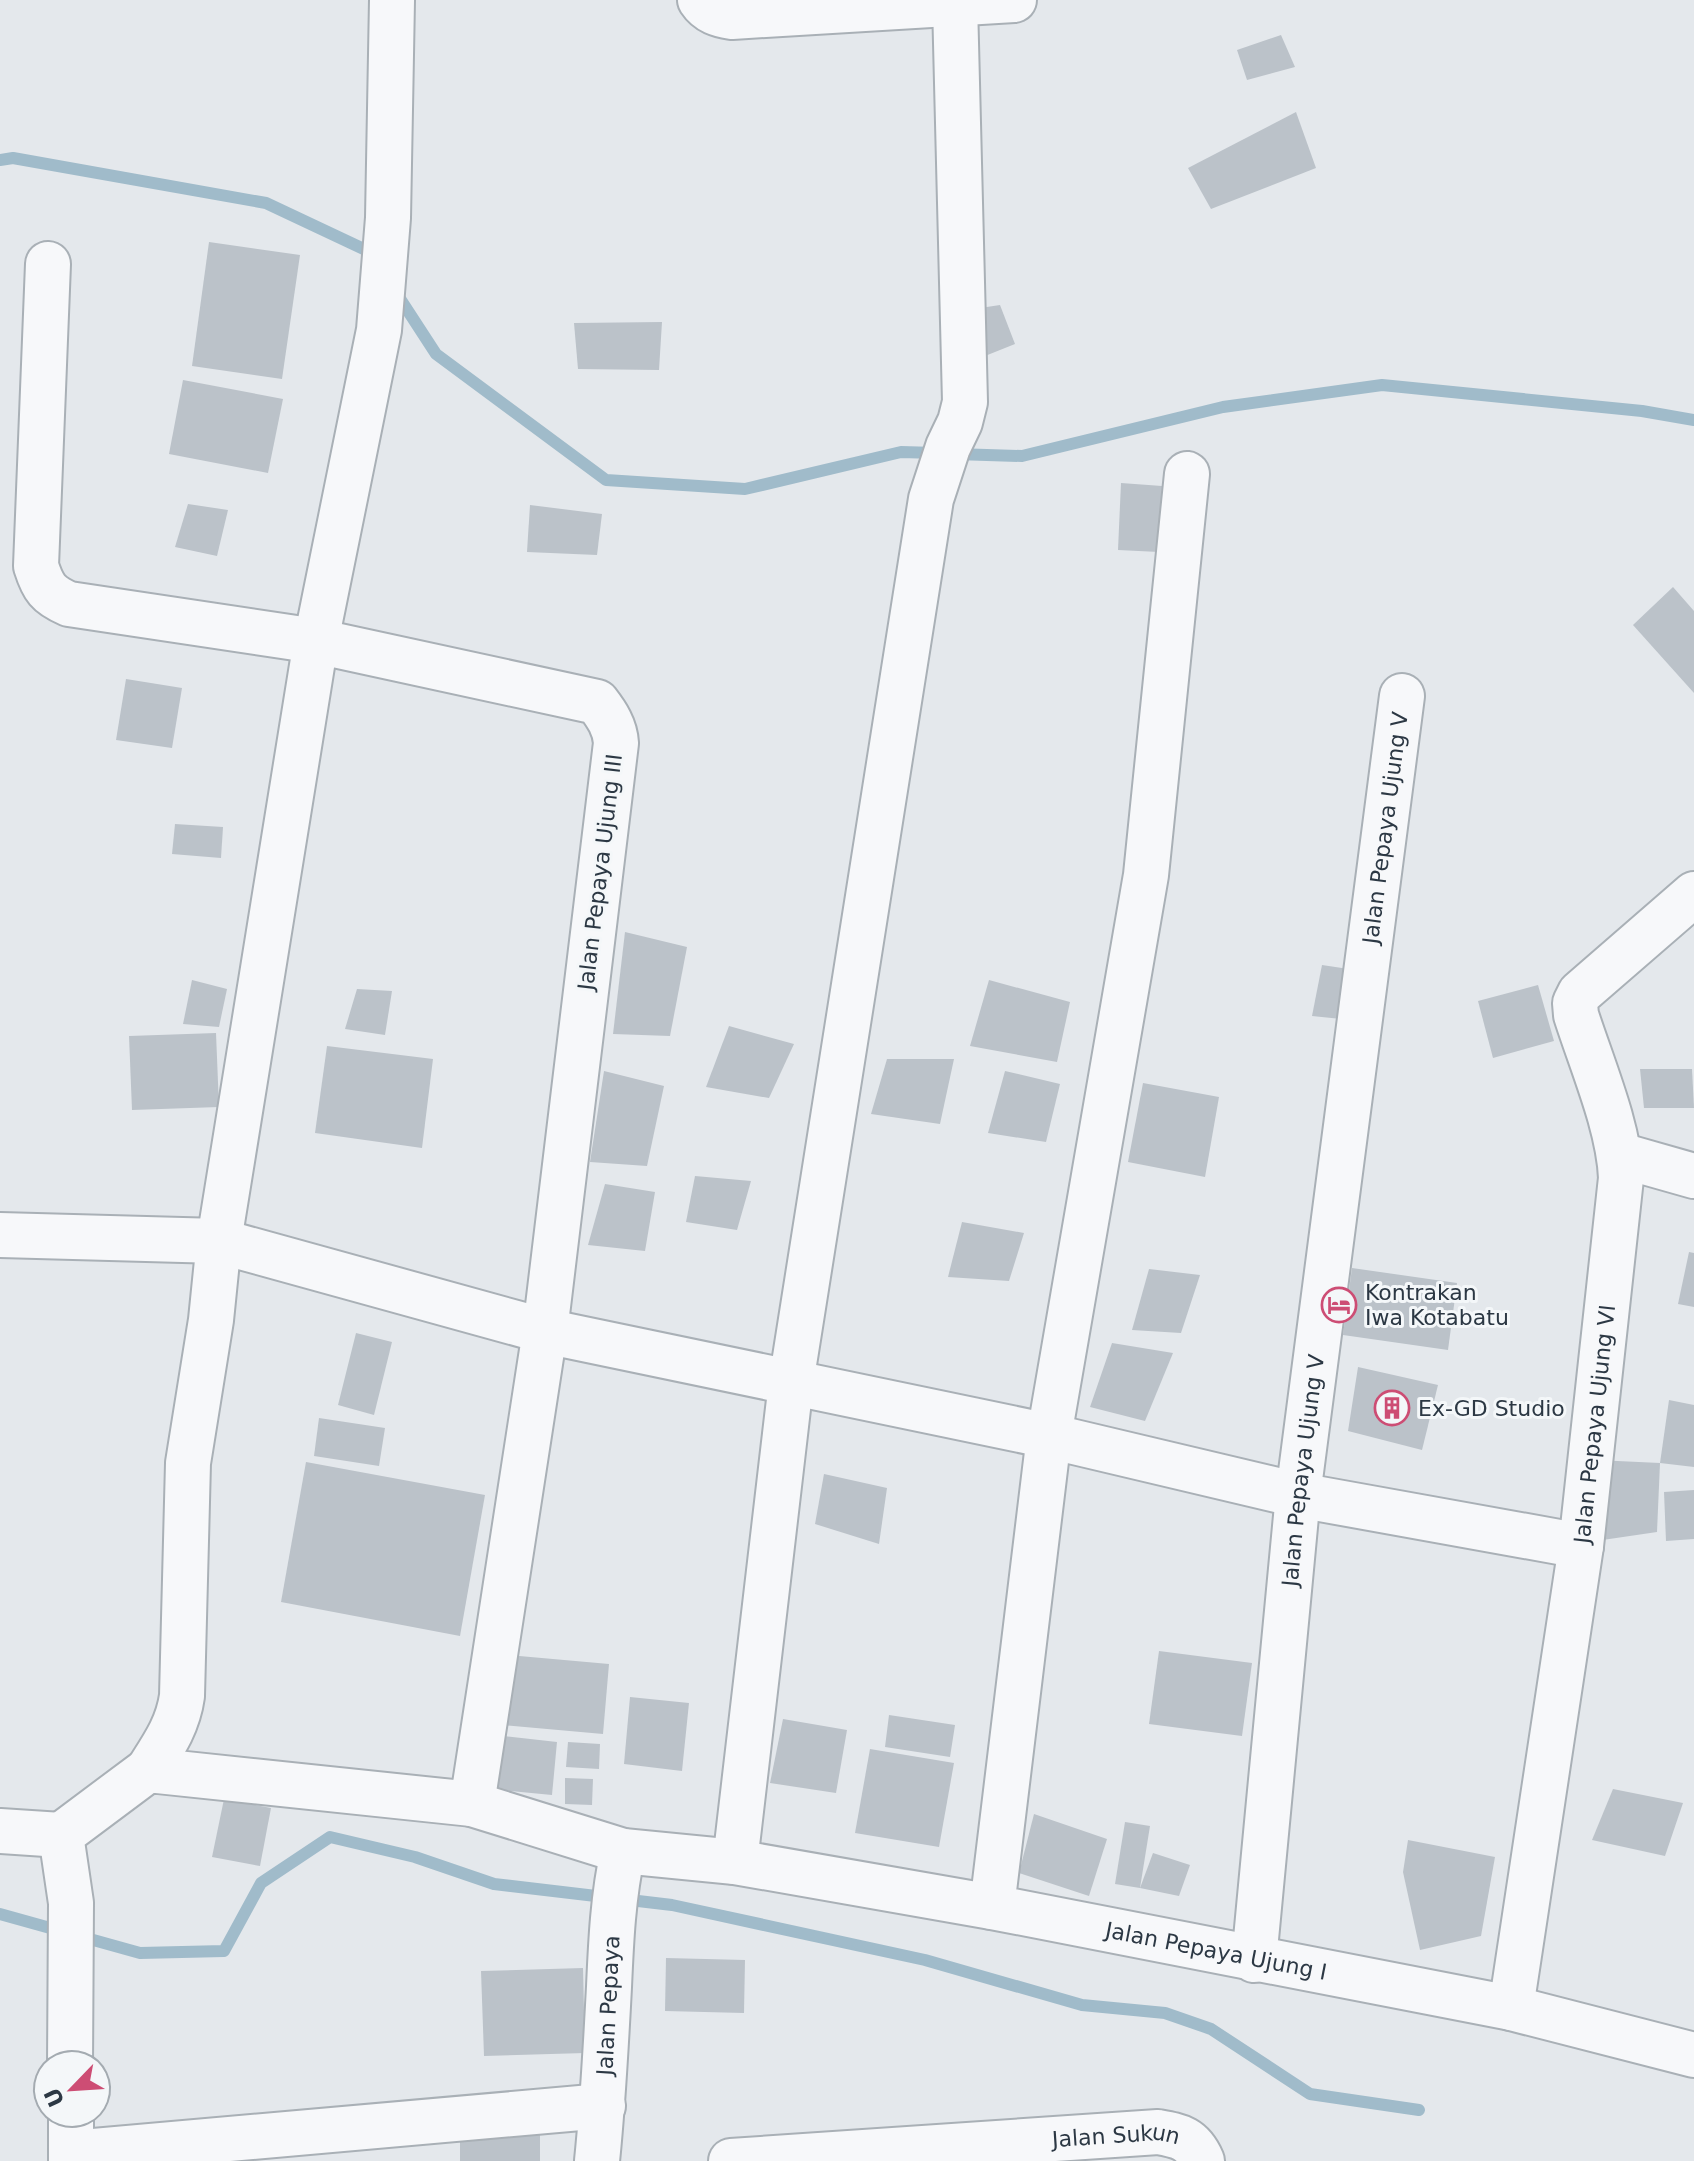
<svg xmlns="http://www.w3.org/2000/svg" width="1694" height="2161" font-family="'DejaVu Sans',sans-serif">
<rect width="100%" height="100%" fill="#e4e8ec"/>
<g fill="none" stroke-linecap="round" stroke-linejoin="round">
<g stroke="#a0bbca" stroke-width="12">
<polyline points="0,160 13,158 266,203 370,252 374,258"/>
<polyline points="395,291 436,354 606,480 745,489 901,452 936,453"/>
<polyline points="955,454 1022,456 1223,407 1382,385 1642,411 1694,420"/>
<polyline points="0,1914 140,1953 224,1951 261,1883 330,1837 415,1857 494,1884 672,1905 925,1960 1082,2005 1165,2013 1211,2029 1310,2094 1419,2110"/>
</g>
</g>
<g fill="#bbc2c9">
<polygon points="1281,35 1295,67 1247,80 1237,50"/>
<polygon points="1296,112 1316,168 1211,209 1188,168"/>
<polygon points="209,242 300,255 282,379 192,366"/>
<polygon points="1000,305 1015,344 985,356 967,310"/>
<polygon points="662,322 659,370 578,369 574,323"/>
<polygon points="183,380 283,399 268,473 169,454"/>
<polygon points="1121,483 1162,486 1159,552 1118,550"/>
<polygon points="188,504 228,510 217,556 175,547"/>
<polygon points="530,505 602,514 597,555 527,552"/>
<polygon points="1673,587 1694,611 1694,693 1633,625"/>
<polygon points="126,679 182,688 172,748 116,740"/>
<polygon points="175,824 223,827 221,858 172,854"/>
<polygon points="625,932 687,947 670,1036 613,1034"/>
<polygon points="1322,965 1362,971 1351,1020 1312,1016"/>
<polygon points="192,980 227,989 219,1027 183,1024"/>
<polygon points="989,980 1070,1002 1057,1062 970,1046"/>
<polygon points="1538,985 1554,1041 1493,1058 1478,1001"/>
<polygon points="357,989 392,991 385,1035 345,1029"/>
<polygon points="729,1026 794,1044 769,1098 706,1087"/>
<polygon points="216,1033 219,1107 132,1110 129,1036"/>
<polygon points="327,1046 433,1059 422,1148 315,1133"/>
<polygon points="887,1059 954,1059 940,1124 871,1114"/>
<polygon points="1640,1069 1692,1069 1694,1108 1644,1108"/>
<polygon points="604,1071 664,1086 647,1166 590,1162"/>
<polygon points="1005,1071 1060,1084 1046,1142 988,1133"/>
<polygon points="1143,1083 1219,1097 1205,1177 1128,1162"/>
<polygon points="695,1176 751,1181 737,1230 686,1222"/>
<polygon points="605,1184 655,1192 645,1251 588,1245"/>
<polygon points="962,1222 1024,1233 1009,1281 948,1277"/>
<polygon points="1689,1252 1694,1253 1694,1307 1678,1304"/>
<polygon points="1352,1268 1457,1283 1448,1350 1343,1335"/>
<polygon points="1149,1269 1200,1275 1181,1333 1132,1330"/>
<polygon points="356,1333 392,1342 374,1415 338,1405"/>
<polygon points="1112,1343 1173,1353 1145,1421 1090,1407"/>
<polygon points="1358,1367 1438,1385 1422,1450 1348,1431"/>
<polygon points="1669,1400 1694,1405 1694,1467 1660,1463"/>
<polygon points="319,1418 385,1428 379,1466 314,1456"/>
<polygon points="1596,1460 1660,1463 1657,1532 1589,1542"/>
<polygon points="306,1462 485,1495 460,1636 281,1602"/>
<polygon points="824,1474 887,1488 879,1544 815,1524"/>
<polygon points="1694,1490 1694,1539 1666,1541 1664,1492"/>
<polygon points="1159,1651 1252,1663 1242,1736 1149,1724"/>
<polygon points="497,1654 609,1664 603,1734 491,1724"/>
<polygon points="630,1697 689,1703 682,1771 624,1764"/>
<polygon points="889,1715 955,1725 950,1757 885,1747"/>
<polygon points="783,1719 847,1730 836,1793 770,1783"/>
<polygon points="485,1734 557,1742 552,1795 480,1788"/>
<polygon points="568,1742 600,1744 599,1769 566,1767"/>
<polygon points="870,1749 954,1763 939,1847 855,1833"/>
<polygon points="565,1778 593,1779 592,1805 565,1804"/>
<polygon points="1613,1789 1683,1803 1665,1856 1592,1840"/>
<polygon points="224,1799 271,1808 260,1866 212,1857"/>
<polygon points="1034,1814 1107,1839 1089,1896 1019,1873"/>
<polygon points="1125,1822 1150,1826 1140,1888 1115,1884"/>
<polygon points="1408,1840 1495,1857 1481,1936 1420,1950 1403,1872"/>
<polygon points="1153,1853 1190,1865 1179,1896 1140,1888"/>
<polygon points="666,1958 745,1960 744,2013 665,2011"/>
<polygon points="583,1968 585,2053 484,2056 481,1971"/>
<rect x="460" y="2124" width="80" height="37"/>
</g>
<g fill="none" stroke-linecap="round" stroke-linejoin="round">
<g stroke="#a9b0b6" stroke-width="48">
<g id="minor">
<path d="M700 0C708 12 719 15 732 17L1014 0"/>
<path d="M48 264 36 566C43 588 48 595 69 604L316 641 597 702C607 715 615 727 616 743L545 1331 472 1804 148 1770 61 1835 71 1903 70 2065"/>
<polyline points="1620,1155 1694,1176"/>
<polyline points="0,1235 219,1241 545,1331 1049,1436 1298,1495 1581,1546"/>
<path d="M148 1770C164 1745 178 1725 182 1696L188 1463 211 1320 219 1241 316 641 379 330 388 218 392 0"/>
<path id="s1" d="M472 1804 623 1851 735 1862 992 1907 1511 2008 1694 2055"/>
<polyline points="0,1831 61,1835"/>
<polyline points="735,1862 791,1383 931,499 948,447 960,422 965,402 955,3"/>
<polyline points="992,1907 1049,1436 1146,875 1187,474"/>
<path id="s2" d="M1254 1960 1298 1495 1402 696"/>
<path id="s3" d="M1511 2008 1581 1546 1621 1178C1619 1127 1592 1065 1576 1015L1575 1003 1580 993 1694 894"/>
<polyline points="71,2113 71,2161"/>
<polyline points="71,2153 603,2106"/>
<path id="s4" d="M597 2161C603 2103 606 2045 609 1987 611 1941 613 1896 623 1851"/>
<path id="s5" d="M731 2161 1158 2132C1180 2136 1192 2138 1202 2161"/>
</g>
</g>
<use href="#minor" stroke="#f7f8fa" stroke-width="44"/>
</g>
<defs>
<g id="hotel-ring" transform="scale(1.8)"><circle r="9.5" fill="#f4f7f9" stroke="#cd4d74" stroke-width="1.5"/><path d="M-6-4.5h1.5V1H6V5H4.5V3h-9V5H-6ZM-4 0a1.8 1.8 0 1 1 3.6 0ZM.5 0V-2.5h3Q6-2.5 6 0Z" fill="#cd4d74"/></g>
<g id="building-ring" transform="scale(1.8)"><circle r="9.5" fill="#f4f7f9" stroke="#cd4d74" stroke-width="1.5"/><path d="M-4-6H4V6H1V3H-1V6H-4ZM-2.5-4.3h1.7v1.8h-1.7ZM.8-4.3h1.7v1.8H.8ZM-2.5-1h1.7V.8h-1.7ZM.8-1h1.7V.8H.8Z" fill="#cd4d74"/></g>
</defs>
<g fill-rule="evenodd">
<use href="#hotel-ring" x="1339" y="1305"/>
<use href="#building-ring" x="1392" y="1408"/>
</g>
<g text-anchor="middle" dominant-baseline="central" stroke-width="6" stroke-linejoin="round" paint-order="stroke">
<g font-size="22" fill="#2c3844" stroke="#f4f7f9">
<text stroke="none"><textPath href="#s2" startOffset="1140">Jalan Pepaya Ujung V</textPath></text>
<text transform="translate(600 872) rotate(-83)">Jalan Pepaya Ujung III</text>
<text stroke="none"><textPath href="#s3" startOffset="590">Jalan Pepaya Ujung VI</textPath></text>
<text stroke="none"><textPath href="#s2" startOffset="492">Jalan Pepaya Ujung V</textPath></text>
<text stroke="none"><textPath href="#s1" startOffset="760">Jalan Pepaya Ujung I</textPath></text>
<text stroke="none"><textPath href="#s4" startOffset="156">Jalan Pepaya</textPath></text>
<text stroke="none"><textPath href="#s5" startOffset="386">Jalan Sukun</textPath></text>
</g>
<g font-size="22" fill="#2c3844" stroke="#f4f7f9" text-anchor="start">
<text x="1365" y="1292">Kontrakan<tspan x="1365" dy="25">Iwa Kotabatu</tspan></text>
<text x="1418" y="1408">Ex-GD Studio</text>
</g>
</g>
<g transform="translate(72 2089) rotate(245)"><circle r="38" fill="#f4f7f9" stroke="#a4abb1" stroke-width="2"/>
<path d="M0-6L14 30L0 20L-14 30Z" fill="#cd4d74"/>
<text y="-12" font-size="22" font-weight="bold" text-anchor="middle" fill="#2c3844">U</text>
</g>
</svg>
